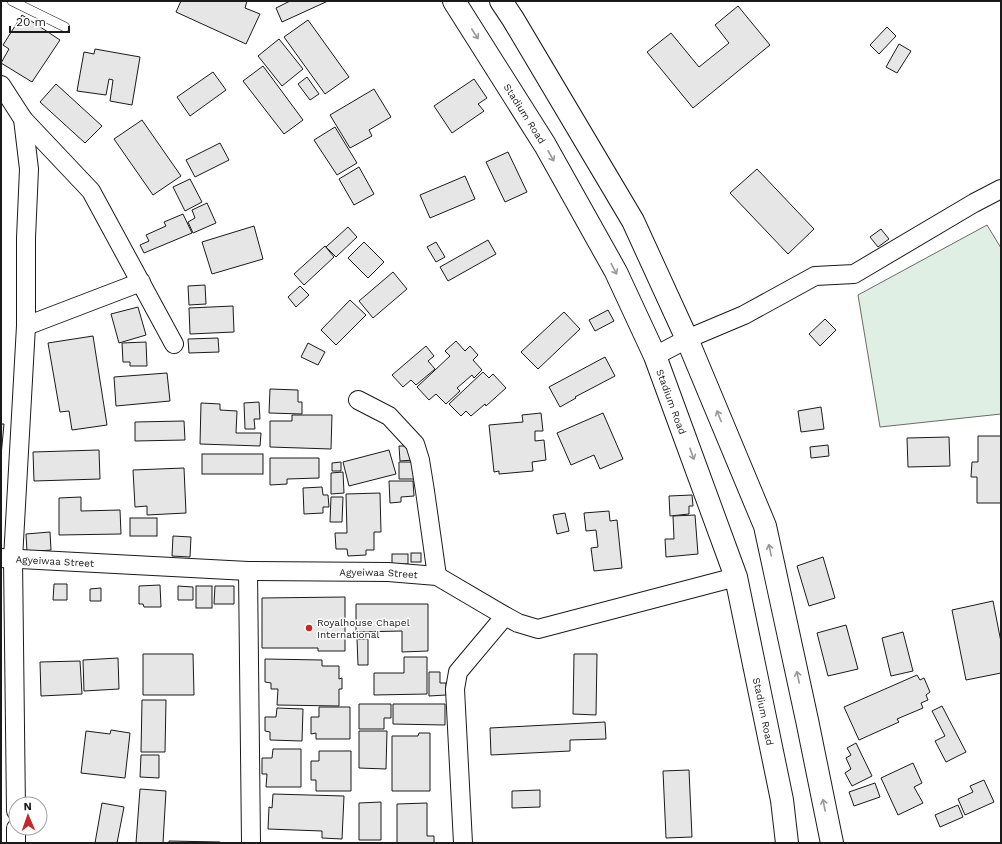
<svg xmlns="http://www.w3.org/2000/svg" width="1002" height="844" font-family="'Work Sans',sans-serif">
<rect width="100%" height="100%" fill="#fff"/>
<polygon fill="#e0efe3" stroke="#6a6a6a" points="987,225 1001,248 1001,414 880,427 858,295"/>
<g fill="#e6e6e6" stroke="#1a1a1a">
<polygon points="181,1 247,1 245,8 260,14 246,44 176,12"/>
<polygon points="290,1 328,1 282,22 276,8"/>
<polygon points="738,6 770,45 693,108 647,52 671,33 699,67 729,43 715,25"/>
<polygon points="22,15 60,40 32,82 1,63 9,49 3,45"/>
<polygon points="308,20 349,77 325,94 284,37"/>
<polygon points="887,27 896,36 879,54 870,45"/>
<polygon points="279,39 303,69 282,86 258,56"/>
<polygon points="899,44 911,51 897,73 886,67"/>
<polygon points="95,49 140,57 132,105 110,101 113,80 109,79 106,95 77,91 84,52 94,54"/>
<polygon points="263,66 303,120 284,134 243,81"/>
<polygon points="213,72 226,90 190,116 177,97"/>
<polygon points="307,77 319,94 310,100 298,84"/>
<polygon points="474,79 487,98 478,104 484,111 452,133 434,106"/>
<polygon points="56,84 102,126 85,143 40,102"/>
<polygon points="374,89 391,117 369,130 372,136 350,148 330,115"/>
<polygon points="142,120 181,176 153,195 114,139"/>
<polygon points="335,127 357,163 337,175 314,140"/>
<polygon points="220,143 229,160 195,177 186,160"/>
<polygon points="508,152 527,192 505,202 486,162"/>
<polygon points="359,167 374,194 354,205 339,179"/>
<polygon points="757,169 814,229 788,254 730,193"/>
<polygon points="465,176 475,199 430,218 420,195"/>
<polygon points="190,179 202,202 185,211 173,187"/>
<polygon points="207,203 216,223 193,233 188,222 195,218 192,210"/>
<polygon points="183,214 192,233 144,253 140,245 149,241 146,235 166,226 164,222"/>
<polygon points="254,226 263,259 212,274 202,242"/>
<polygon points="348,227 357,237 336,257 326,247"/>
<polygon points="881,229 889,239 878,247 870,237"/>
<polygon points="488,240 496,254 448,281 440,267"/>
<polygon points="364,242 384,262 368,278 348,258"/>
<polygon points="436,242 445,257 436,262 427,247"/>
<polygon points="325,246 334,257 304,285 294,274"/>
<polygon points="393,272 407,289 373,318 359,301"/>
<polygon points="205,285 206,304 189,305 188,286"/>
<polygon points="300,286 309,295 296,307 288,297"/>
<polygon points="350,300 366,315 336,345 321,330"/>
<polygon points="233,306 234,332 190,334 189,308"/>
<polygon points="138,307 146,335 119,343 111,314"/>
<polygon points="608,310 614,321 595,331 589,320"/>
<polygon points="564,312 580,329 538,369 521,352"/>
<polygon points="825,319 836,330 820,346 809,334"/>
<polygon points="93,336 107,425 72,430 69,411 60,412 48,343"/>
<polygon points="218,338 219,352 189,353 188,339"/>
<polygon points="456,341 465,351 470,346 478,355 473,360 482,370 474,378 472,375 457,388 460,391 446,404 436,394 429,400 417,387 450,356 445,351"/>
<polygon points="146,342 147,366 130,366 130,362 123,362 122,343"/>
<polygon points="308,343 325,352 318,365 301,357"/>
<polygon points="426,346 434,356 428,361 435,369 416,385 411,380 403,387 392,375"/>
<polygon points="605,357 615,376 575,397 576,398 560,407 549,387"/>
<polygon points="483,372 489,378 493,374 506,388 486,406 485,404 471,416 466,411 461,416 449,404"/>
<polygon points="167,373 170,401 116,406 114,377"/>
<polygon points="270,389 298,390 298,402 302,402 302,414 269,413"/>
<polygon points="259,402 260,419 254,419 255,429 245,429 244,403"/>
<polygon points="201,403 220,404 220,410 237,411 236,433 261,433 260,446 200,444"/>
<polygon points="821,407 824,429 801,432 798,411"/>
<polygon points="541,413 543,431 535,431 535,441 544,440 546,460 532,462 533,471 499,474 499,471 494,472 489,425 523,422 522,415"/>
<polygon points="603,413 623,459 600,469 594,455 571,465 557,433"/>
<polygon points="292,415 332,415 331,449 270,447 270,421 292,421"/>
<polygon points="184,421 185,440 135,441 135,422"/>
<polygon points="1,424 4,424 1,456"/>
<polygon points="978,436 1001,436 1001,503 977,503 977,477 971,477 972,462 978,462"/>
<polygon points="949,437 950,466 908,467 907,438"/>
<polygon points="828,445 829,456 811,458 810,447"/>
<polygon points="399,446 413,446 413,460 400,461"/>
<polygon points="99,450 100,479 34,481 33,452"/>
<polygon points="389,450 396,474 349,486 343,462"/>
<rect x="202" y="454" width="61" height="20"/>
<polygon points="270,458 319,458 319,478 287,479 287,484 270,485"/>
<polygon points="341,462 341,471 332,471 332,463"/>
<polygon points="399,462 413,462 414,479 399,479"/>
<polygon points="184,468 186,513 147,515 147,506 135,507 133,470"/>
<polygon points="343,472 344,493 331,494 331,473"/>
<polygon points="389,481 413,481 414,496 401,497 401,502 390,503"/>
<polygon points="322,487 323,495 328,495 329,507 323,507 323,513 304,514 303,488"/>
<polygon points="380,493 381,532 374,532 374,550 366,550 366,555 348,556 347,549 336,549 335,533 347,533 346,494"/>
<polygon points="692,495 693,506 689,506 689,514 670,516 669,496"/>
<polygon points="81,497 81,511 120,510 121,534 59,535 59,498"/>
<polygon points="331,497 343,497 342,522 330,522"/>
<polygon points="609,511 610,521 617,520 622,568 594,571 591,548 598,547 596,530 586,531 584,513"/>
<polygon points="565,513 569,531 557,534 553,515"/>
<polygon points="695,515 698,554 666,557 665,539 674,539 673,516"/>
<rect x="130" y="518" width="27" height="18"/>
<polygon points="50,532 51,550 27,552 26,534"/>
<polygon points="173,536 191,537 190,557 172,556"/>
<rect x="411" y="553" width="10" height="9"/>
<rect x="392" y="554" width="16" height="10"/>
<polygon points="823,557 835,598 809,606 797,566"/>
<polygon points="54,584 67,584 67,600 53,600"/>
<polygon points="160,585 161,607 144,607 143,604 139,604 139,586"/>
<polygon points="178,586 193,587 193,600 178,600"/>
<rect x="196" y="586" width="16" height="22"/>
<polygon points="215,586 234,586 234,604 214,604"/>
<polygon points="101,588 101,601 90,601 90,589"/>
<polygon points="345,597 345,651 318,651 318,648 262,648 262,598"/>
<polygon points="993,601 1001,642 1001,673 966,680 952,610"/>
<polygon points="356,604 428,604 428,651 402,652 402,631 356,632"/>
<polygon points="846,625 858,669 828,676 817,633"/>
<polygon points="903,632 913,671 891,676 882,638"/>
<polygon points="357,639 368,639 368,665 358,665"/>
<polygon points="143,654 193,654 194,695 143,695"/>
<polygon points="574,654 597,654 596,715 573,714"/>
<polygon points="404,657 427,657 427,694 374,695 374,673 404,673"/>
<polygon points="118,658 119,689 84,691 83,660"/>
<polygon points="265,659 322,660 322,666 339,666 339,679 342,678 342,689 339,689 339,706 277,705 278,689 271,689 271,683 265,682"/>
<polygon points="80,661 82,694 41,696 40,662"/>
<polygon points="429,672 440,672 440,683 446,683 446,695 429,696"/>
<polygon points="917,675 920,680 924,678 930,692 926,695 928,700 921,703 923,708 897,719 899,722 859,740 844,707"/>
<polygon points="142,700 166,700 165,752 141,752"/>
<polygon points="359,704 391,704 391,718 384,718 384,729 359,729"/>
<polygon points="393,704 445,704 445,725 393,724"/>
<polygon points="942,706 966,752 946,762 935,741 945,736 932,711"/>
<polygon points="319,707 350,707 350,739 316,739 316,733 311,734 311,717 319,717"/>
<polygon points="277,708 303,709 302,741 270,740 270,732 265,731 265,717 276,717"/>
<polygon points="605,722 606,739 570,740 570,751 491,755 490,728"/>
<polygon points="111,730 130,733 125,778 81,773 86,731 110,734"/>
<polygon points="359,731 387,731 386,769 359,768"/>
<polygon points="419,733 430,733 430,791 392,791 392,736 418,736"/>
<polygon points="856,743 872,776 852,786 845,773 851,769 846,758 851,755 847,748"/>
<polygon points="273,749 301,749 301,787 266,787 267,774 262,774 262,758 272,758"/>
<polygon points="319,751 351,751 351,791 316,791 316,780 311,780 311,761 319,761"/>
<polygon points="141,755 159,755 159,778 140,777"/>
<polygon points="913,763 922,783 914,787 923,803 898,815 881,778"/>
<polygon points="689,770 692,837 666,838 663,771"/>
<polygon points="984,780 994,802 965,815 958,799 973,792 970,786"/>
<polygon points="875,783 880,797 854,806 849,792"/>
<polygon points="140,789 166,791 163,843 136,843"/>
<polygon points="540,790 540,807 512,808 512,791"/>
<polygon points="273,794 344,796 342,839 322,838 322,831 268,829 269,807 272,808"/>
<polygon points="381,802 381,840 359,840 359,803"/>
<polygon points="102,803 124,807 117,843 95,843"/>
<polygon points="427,803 427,836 434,836 434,843 397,843 397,804"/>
<polygon points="958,805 963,817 940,827 935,815"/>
<polygon points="169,841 220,842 220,843 169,843"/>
</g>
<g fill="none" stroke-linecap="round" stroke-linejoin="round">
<g stroke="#1a1a1a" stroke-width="10">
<polyline id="service" points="12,1 65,27"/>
</g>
<g stroke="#1a1a1a" stroke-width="20">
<g id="minor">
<polyline points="1,85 23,119 29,169 26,238 26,326 13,559 16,811"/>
<polyline points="23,119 91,191 174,344"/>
<polyline points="26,326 141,282"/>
<polyline points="655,356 687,339 744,315 815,276 854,274 974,203 1001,189"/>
<polyline points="358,400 389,416 415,444 420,460 425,491 437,576"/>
<path id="s1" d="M1 558 248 571 388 572 437 576 505 616 518 623 538 629 736 577"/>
<polyline points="248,571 251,843"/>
<polyline points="16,828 16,843"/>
<polyline points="463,843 455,689 458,672 505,616"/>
</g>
</g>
<g stroke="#1a1a1a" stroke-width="24">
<g id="primary">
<path id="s2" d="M454 1 545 145 616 272 655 356 736 577 782 800 787 843"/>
<polyline points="501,1 513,19 633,221 687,339 765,526 807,720 832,843"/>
</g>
</g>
<use href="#service" stroke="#fff" stroke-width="9"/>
<use href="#minor" stroke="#fff" stroke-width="18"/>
<use href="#primary" stroke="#fff" stroke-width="22"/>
</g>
<defs><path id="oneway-shaft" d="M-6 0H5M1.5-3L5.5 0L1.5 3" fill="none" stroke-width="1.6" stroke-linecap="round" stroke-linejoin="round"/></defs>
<g stroke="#989898">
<use href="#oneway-shaft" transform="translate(475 34) rotate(57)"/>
<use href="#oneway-shaft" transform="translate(551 156) rotate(61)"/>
<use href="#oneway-shaft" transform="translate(614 269) rotate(62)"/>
<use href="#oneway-shaft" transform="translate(719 416) rotate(-112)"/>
<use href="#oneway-shaft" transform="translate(692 454) rotate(70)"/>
<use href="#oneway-shaft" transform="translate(770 550) rotate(-102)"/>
<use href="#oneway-shaft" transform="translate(798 677) rotate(-102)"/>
<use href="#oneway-shaft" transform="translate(824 805) rotate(-101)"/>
</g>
<circle fill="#c62828" stroke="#fff" stroke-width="1.5" cx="309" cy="628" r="4"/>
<g text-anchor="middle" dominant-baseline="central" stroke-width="3" stroke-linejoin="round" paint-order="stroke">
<g font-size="10" fill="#1a1a1a" stroke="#fff">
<text stroke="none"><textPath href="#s2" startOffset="133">Stadium Road</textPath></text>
<text stroke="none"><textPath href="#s2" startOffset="457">Stadium Road</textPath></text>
<text stroke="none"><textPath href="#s1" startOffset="54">Agyeiwaa Street</textPath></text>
<text stroke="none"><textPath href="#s1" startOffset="378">Agyeiwaa Street</textPath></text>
<text stroke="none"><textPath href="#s2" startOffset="781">Stadium Road</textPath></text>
</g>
<g font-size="10" fill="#1a1a1a" stroke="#fff" text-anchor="start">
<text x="317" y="622">Royalhouse Chapel<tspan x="317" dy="12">International</tspan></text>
</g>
</g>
<rect width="1002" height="844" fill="none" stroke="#1a1a1a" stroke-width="4"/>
<g transform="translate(28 816) rotate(358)"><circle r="19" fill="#ffffff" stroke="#a3a3a3"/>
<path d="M0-3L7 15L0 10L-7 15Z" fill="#c62828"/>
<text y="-6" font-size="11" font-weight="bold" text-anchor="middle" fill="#1a1a1a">N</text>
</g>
<path d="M10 26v6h59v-6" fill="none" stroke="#1a1a1a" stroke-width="2"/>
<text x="16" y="26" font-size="12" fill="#1a1a1a" stroke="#ffffff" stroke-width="3" paint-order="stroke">20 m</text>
</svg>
